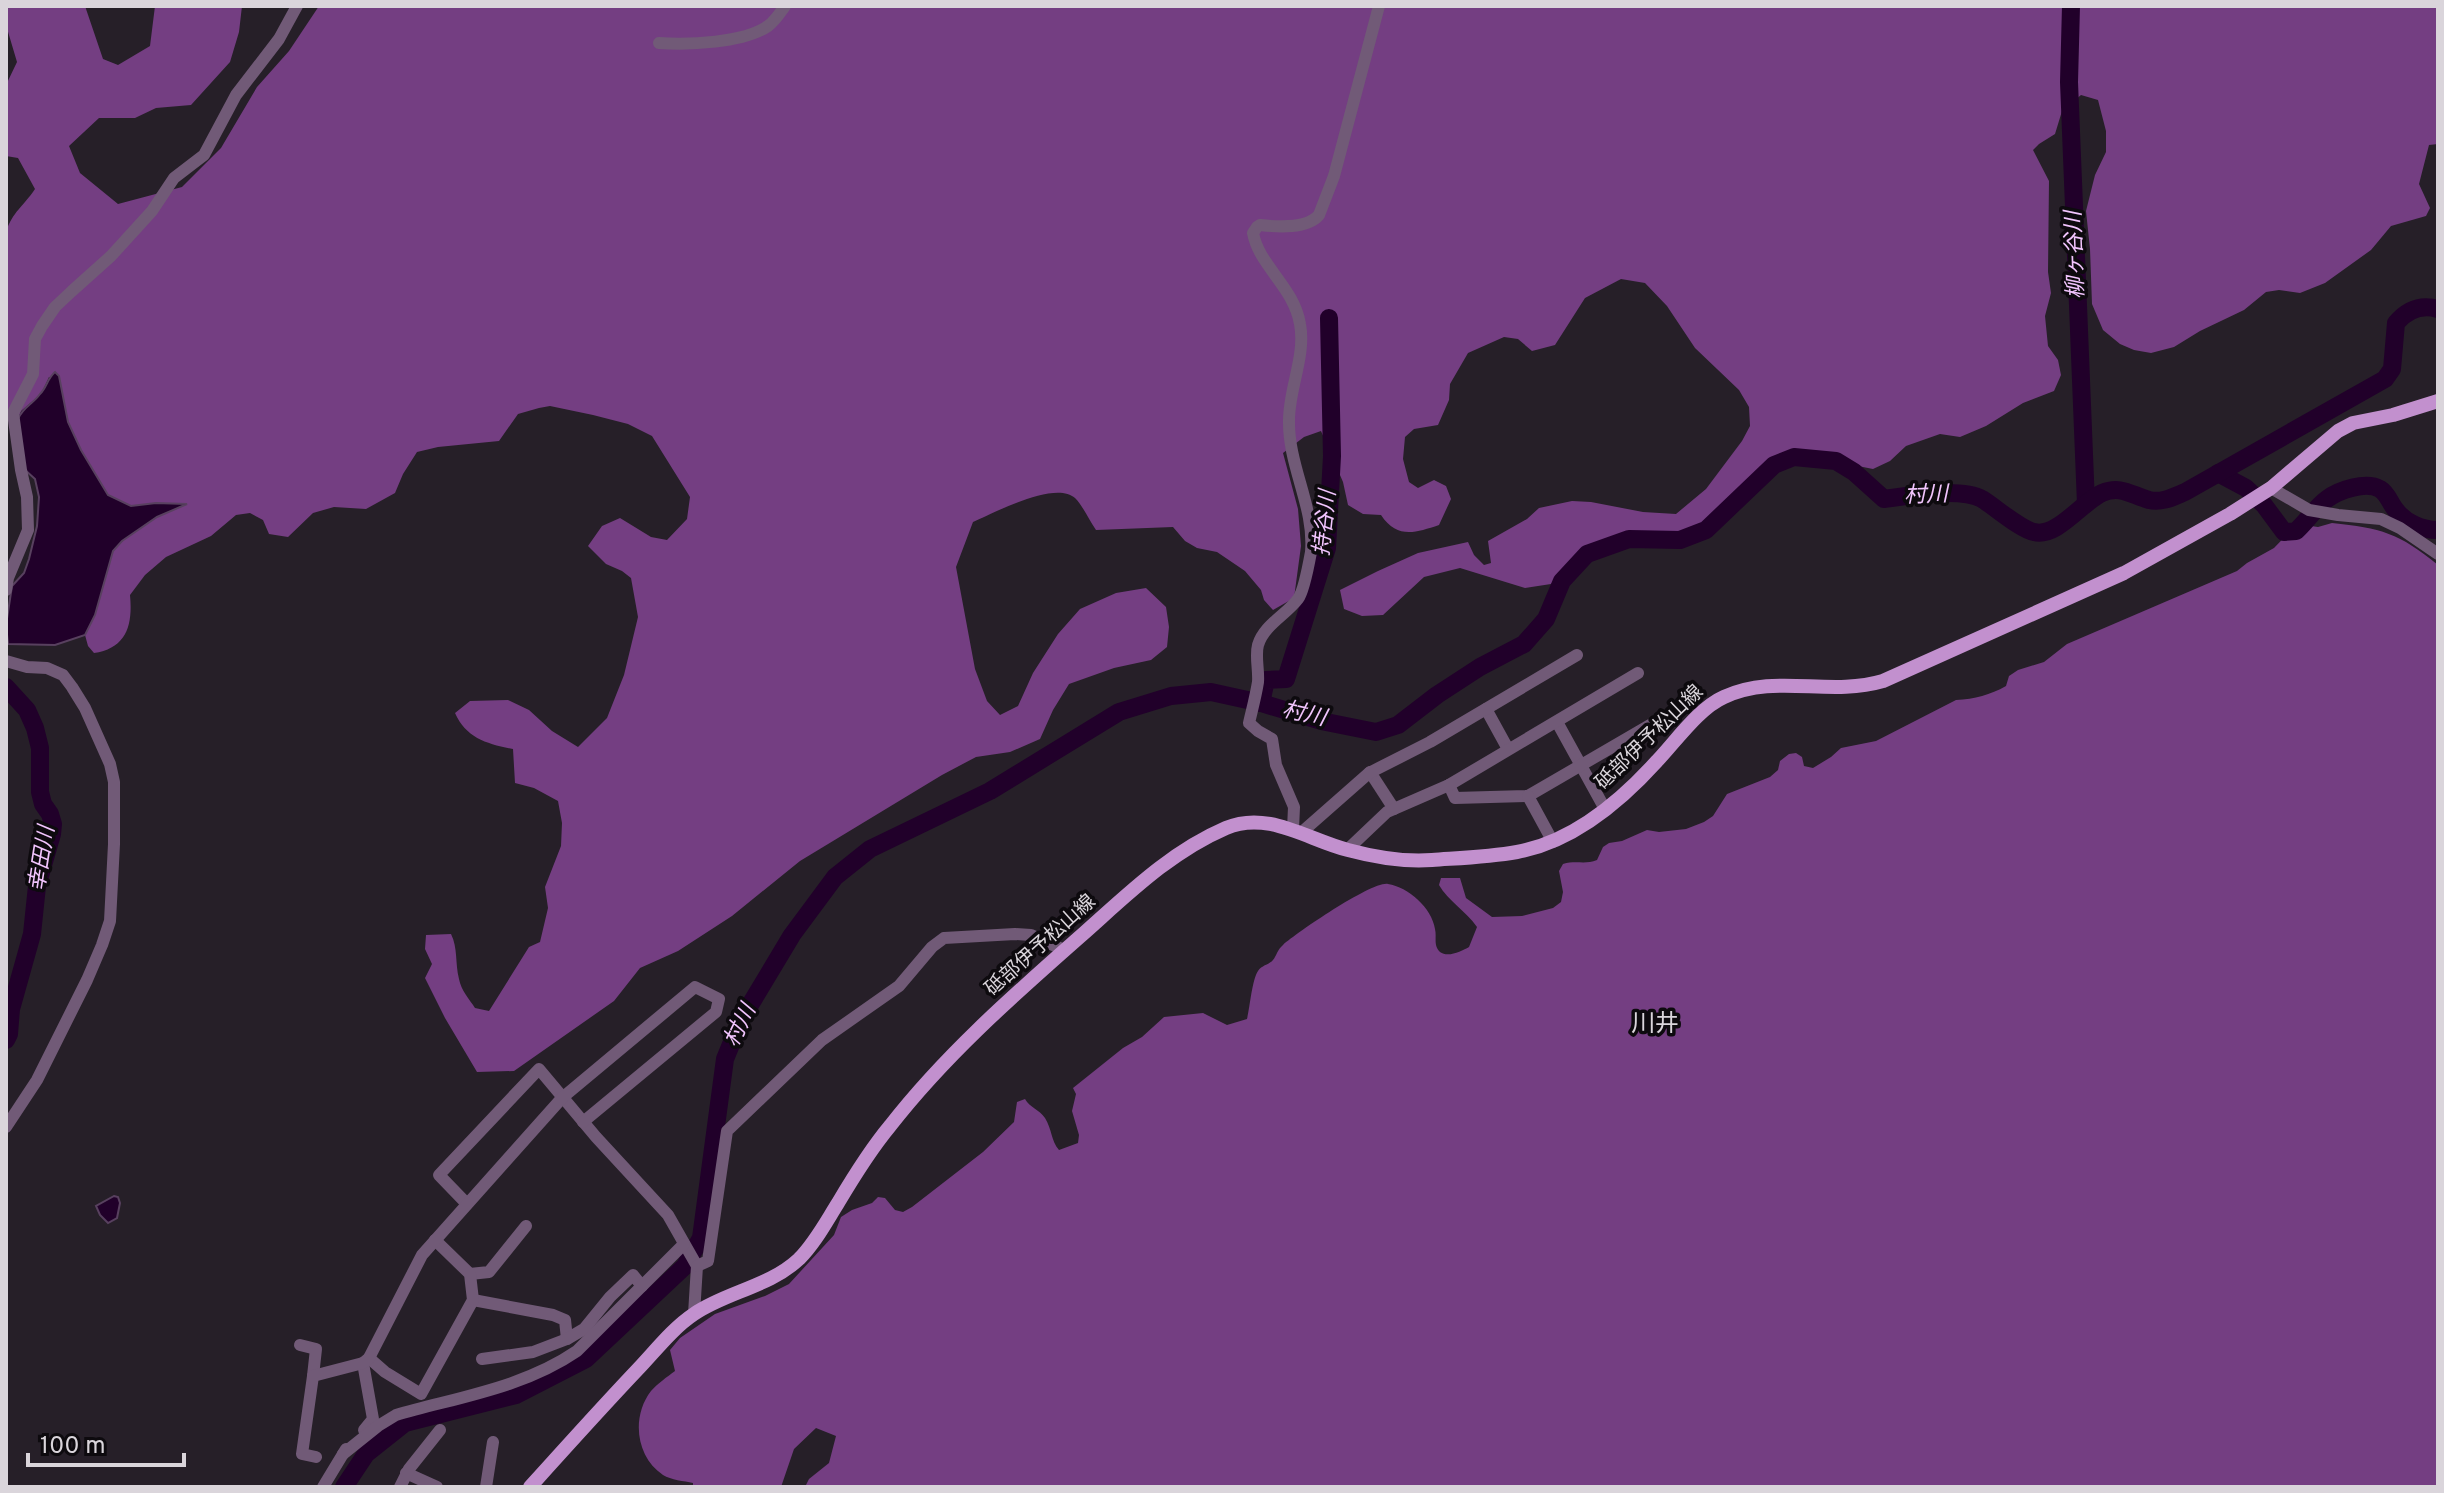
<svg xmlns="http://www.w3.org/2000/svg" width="2444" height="1493" font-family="Overpass,'Noto Sans JP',sans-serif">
<rect width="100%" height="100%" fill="#261f28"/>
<g fill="#743e82">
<path d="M6 6H85L103 59 118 65 150 46 155 6H242L239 32 230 62 191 105 156 108 135 118H99L69 146 80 173 118 204 182 187 221 148 257 87 289 51 319 6H2438V144L2429 145 2419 184 2430 208 2426 216 2391 226 2371 250 2325 283 2300 293 2279 290 2266 292 2244 310 2200 331 2174 347 2151 353 2134 350 2120 344 2103 330 2092 304 2090 249 2086 211 2095 175 2106 152V131L2098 100 2081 95 2062 111 2055 134 2039 144 2033 150 2049 181 2048 272 2051 293 2045 316 2048 346 2058 360 2061 375 2054 391 2023 403 1986 426 1960 437 1940 434 1906 446 1890 461 1873 469 1858 466 1837 453 1794 451 1771 458 1728 498 1702 526 1676 535H1632L1577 555 1568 568 1551 584 1525 588 1460 568 1424 577 1383 615 1362 616 1344 609 1340 590 1378 571 1418 553 1468 542 1474 555 1484 565 1491 563 1488 541 1527 519 1539 508 1572 501 1591 502 1643 512 1676 514 1706 489 1742 441 1750 426 1749 407 1739 390 1695 348 1667 306 1645 283 1621 279 1585 298 1555 345 1532 351 1518 339 1504 337 1468 353 1450 384 1449 400 1438 425 1414 429 1405 437 1403 459 1409 482 1418 488 1434 480 1446 486 1451 499 1439 525C1415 533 1397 539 1381 515L1363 514 1348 505 1343 482 1321 431 1304 437 1283 453 1298 509 1301 546 1294 598 1273 610 1264 600 1261 590 1245 571 1217 552 1197 548 1185 541 1173 527 1096 530C1089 520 1083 506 1075 498 1055 480 994 513 973 522L956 567 975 669 987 701 1000 715 1018 706 1033 673 1058 634 1080 609 1116 593 1146 588 1166 607 1169 627 1167 647 1151 660 1114 668 1069 684 1053 710 1040 739 1010 752 976 757 942 775 800 861 732 916 678 951 640 968 614 1001 514 1071 477 1072 445 1018 425 978 432 964 425 949 426 935 451 934C458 948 455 963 459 979 461 990 469 999 475 1008L489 1011 529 947 540 942 548 908 545 887 561 846 562 823 558 801 534 788 515 783 513 749C487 744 466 738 455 713L470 701 508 700 529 710 552 731 578 747 607 718 624 675 638 617 631 578 622 571 606 564 588 546 602 526 620 518 651 537 667 540 687 519 690 497 652 436 628 424 593 415 550 406 539 408 518 414 499 441 438 447 417 452 403 474 395 493 366 509 334 507 313 513 288 537 269 534 263 520 250 513 236 515 211 536 166 557 145 575 130 595C133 626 126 648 94 653L88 646 85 635 95 615 112 551 126 538 157 517 186 504 156 503 131 506 108 495 81 450 68 422 59 377H49L41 394 21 411 18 419 6 420V232C13 211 23 207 35 189L18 158 6 156V85L17 62 6 25Z"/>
<path d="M2332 523C2381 528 2399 533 2438 565V1487H805L809 1479 829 1463 836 1436 816 1428 794 1449 781 1487H693V1483C684 1481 671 1480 663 1475 636 1457 631 1417 651 1391 657 1384 667 1377 675 1371L670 1350 680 1338 715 1314 765 1296 789 1284 834 1235 841 1217 852 1210 872 1203 878 1197 885 1198 895 1210 903 1212 912 1207 983 1152 1014 1122 1017 1102 1025 1099C1030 1108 1039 1109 1045 1118 1052 1129 1051 1141 1059 1150L1078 1143 1079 1135 1072 1111 1076 1094 1073 1088 1123 1048 1142 1037 1164 1017 1203 1013 1227 1025 1247 1019C1250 1007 1252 980 1258 971 1262 965 1269 965 1273 960 1277 955 1277 950 1283 945 1298 932 1372 881 1388 884 1408 887 1432 908 1435 929 1437 937 1433 945 1440 952 1448 958 1462 951 1469 947L1477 927C1466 911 1448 901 1439 885L1441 878H1460L1466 898 1492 917 1522 916 1553 908 1561 902 1563 892 1559 871 1563 864C1576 860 1585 865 1597 860L1603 847 1609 843 1622 841 1647 830 1659 832 1686 829 1704 822 1713 816 1727 794 1770 777 1778 770 1780 761 1789 754 1796 753 1802 757 1804 766 1813 768 1831 757 1841 748 1876 741 1956 700C1975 699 1990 695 2006 686L2009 676 2018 670 2044 662 2067 644 2237 571 2247 563 2274 548 2297 524 2318 527Z"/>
</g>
<g fill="#21002a" stroke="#58405f" stroke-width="2">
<path d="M55 372 59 376 68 422 81 450 108 495 131 506 156 503 187 504 157 517 122 541 113 551 95 615 85 635 55 645 8 644 6 625 12 586 24 573 29 559 37 526 39 497 35 479 24 469 18 419C23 407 33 404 40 394 47 387 47 379 55 372Z"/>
<polygon points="114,1196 118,1197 120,1203 117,1218 108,1223 100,1215 96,1206"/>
</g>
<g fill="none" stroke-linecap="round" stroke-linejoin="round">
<g stroke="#21002a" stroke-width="18">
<polyline points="2071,6 2069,82 2086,504"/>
<path d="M2218 473 2246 488 2264 505 2284 532 2296 531C2307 521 2315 508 2327 499 2339 490 2366 481 2380 489 2388 494 2390 503 2395 509 2405 523 2422 530 2438 530"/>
<polyline points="6,687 27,710 35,728 40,748 40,792 43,804 50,814 53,824 52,834 37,886 32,934 11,1009 9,1034 6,1040"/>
<polyline points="1261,703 1266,680 1286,679 1327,548 1332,456 1329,318"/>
<path d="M344 1487 366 1454 405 1423 516 1395 586 1359 685 1266 701 1238 725 1059 741 1020 792 935 835 877 870 849 990 791 1119 712 1171 696 1211 692 1261 703 1321 721 1376 732 1398 725 1437 695 1480 667 1524 644 1546 619 1562 581 1587 554 1629 539 1680 540 1706 530 1774 465 1794 457 1836 461 1854 472 1884 499C1907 496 1961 487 1982 499 1995 507 2020 529 2034 532 2057 538 2082 502 2102 493 2121 485 2131 495 2149 500 2162 503 2173 497 2185 492L2385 379 2392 369 2396 323C2407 310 2421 304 2438 309"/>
</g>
<g stroke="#715a77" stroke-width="12">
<path d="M659 43C688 45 744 43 768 26 775 21 780 13 785 6"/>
<polyline points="2271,488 2309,510 2338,515 2381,519 2400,528 2438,554"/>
<polyline points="6,590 8,578 28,530 27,497 21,470 13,413 33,374 35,339 42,326 55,307 72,291 111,256 152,211 174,178 204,155 236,95 279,39 297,6"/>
<polyline points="6,661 27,667 47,668 63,675 72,687 85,708 110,764 114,782 114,844 110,921 102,945 87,980 37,1080 6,1127"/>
<polyline points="1486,709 1508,749"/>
<polyline points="1557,722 1605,809"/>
<polyline points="1370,772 1394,809"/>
<polyline points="1449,785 1455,798 1528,796 1657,721"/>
<polyline points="1528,796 1553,842"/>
<path d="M1293 829 1294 807 1276 765 1272 739 1258 731 1249 723C1252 710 1256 695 1258 682 1259 670 1255 656 1258 645 1264 625 1286 615 1298 599 1304 591 1309 563 1311 552 1315 507 1288 466 1289 420 1289 388 1306 356 1300 324 1294 287 1259 266 1253 233L1257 227 1260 225C1278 227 1307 229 1319 215L1334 176 1379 6"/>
<polyline points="1302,832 1369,773 1430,742 1577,655"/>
<polyline points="1347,850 1387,812 1449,785 1638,673"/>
<polyline points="467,1204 439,1175 539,1069 596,1137 668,1215 697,1266 694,1314"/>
<polyline points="697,1266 708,1261 727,1131 822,1040 899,986 932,947 944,938 1015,934 1031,935 1064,950"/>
<polyline points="470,1274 489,1272 526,1226"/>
<polyline points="473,1300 553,1315 565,1320 567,1339"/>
<polyline points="300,1345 316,1349 313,1376"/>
<polyline points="369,1358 385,1372 421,1394 473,1300 470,1274 435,1240"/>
<polyline points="482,1359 533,1352 567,1339 584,1329 610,1297 633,1275 642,1286"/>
<polyline points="363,1363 373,1419 364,1430"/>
<path d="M343 1454 378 1426 396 1415C458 1397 523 1388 577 1351L684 1244"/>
<polyline points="316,1457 302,1454 313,1376 363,1363 369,1358 422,1255 562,1098 695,987 719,999 716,1012 583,1122"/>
<polyline points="406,1473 437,1487"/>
<polyline points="323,1487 346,1449"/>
<polyline points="400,1487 409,1469 440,1430"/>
<polyline points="486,1487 493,1442"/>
</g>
<path stroke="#c290ce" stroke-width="14" d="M530 1487C566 1447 602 1407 639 1368 656 1350 673 1328 694 1314 726 1292 769 1287 799 1259 815 1243 826 1222 838 1203 854 1176 870 1150 890 1126 946 1054 1015 994 1083 934 1127 895 1170 852 1226 828 1268 810 1308 840 1348 850 1374 857 1405 862 1432 860 1460 858 1489 857 1517 852 1572 842 1620 802 1657 761 1676 741 1699 708 1724 697 1776 673 1828 697 1883 681L2124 573 2230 514 2271 488 2338 431 2353 423 2393 415 2438 401"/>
</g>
<g text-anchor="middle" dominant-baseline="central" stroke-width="7" stroke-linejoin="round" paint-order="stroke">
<g font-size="20" fill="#dad5db" stroke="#0d0a0e">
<text transform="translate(1650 738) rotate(-44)">砥部伊予松山線</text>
<text transform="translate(1041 946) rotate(-42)">砥部伊予松山線</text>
</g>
<g font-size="22" font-style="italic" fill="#f2c5fe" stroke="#0d0a0e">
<text transform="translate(2076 255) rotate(-92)">柳ヶ谷川</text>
<text transform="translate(1926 496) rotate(-2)">村川</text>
<text transform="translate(1326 523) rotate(-84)">持谷川</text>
<text transform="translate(1304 715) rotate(13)">村川</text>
<text transform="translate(43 859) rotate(-81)">幸田川</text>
<text transform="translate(741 1026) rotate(-64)">村川</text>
</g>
<g font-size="24" fill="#dad5db" stroke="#0d0a0e">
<text x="1655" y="1025">川井</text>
</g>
</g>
<rect width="2444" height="1493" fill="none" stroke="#dad5db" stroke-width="16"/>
<path d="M28 1453v12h156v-12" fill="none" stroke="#dad5db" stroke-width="4"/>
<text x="40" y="1453" font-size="24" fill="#dad5db" stroke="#0d0a0e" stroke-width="6" paint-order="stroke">100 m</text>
</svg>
